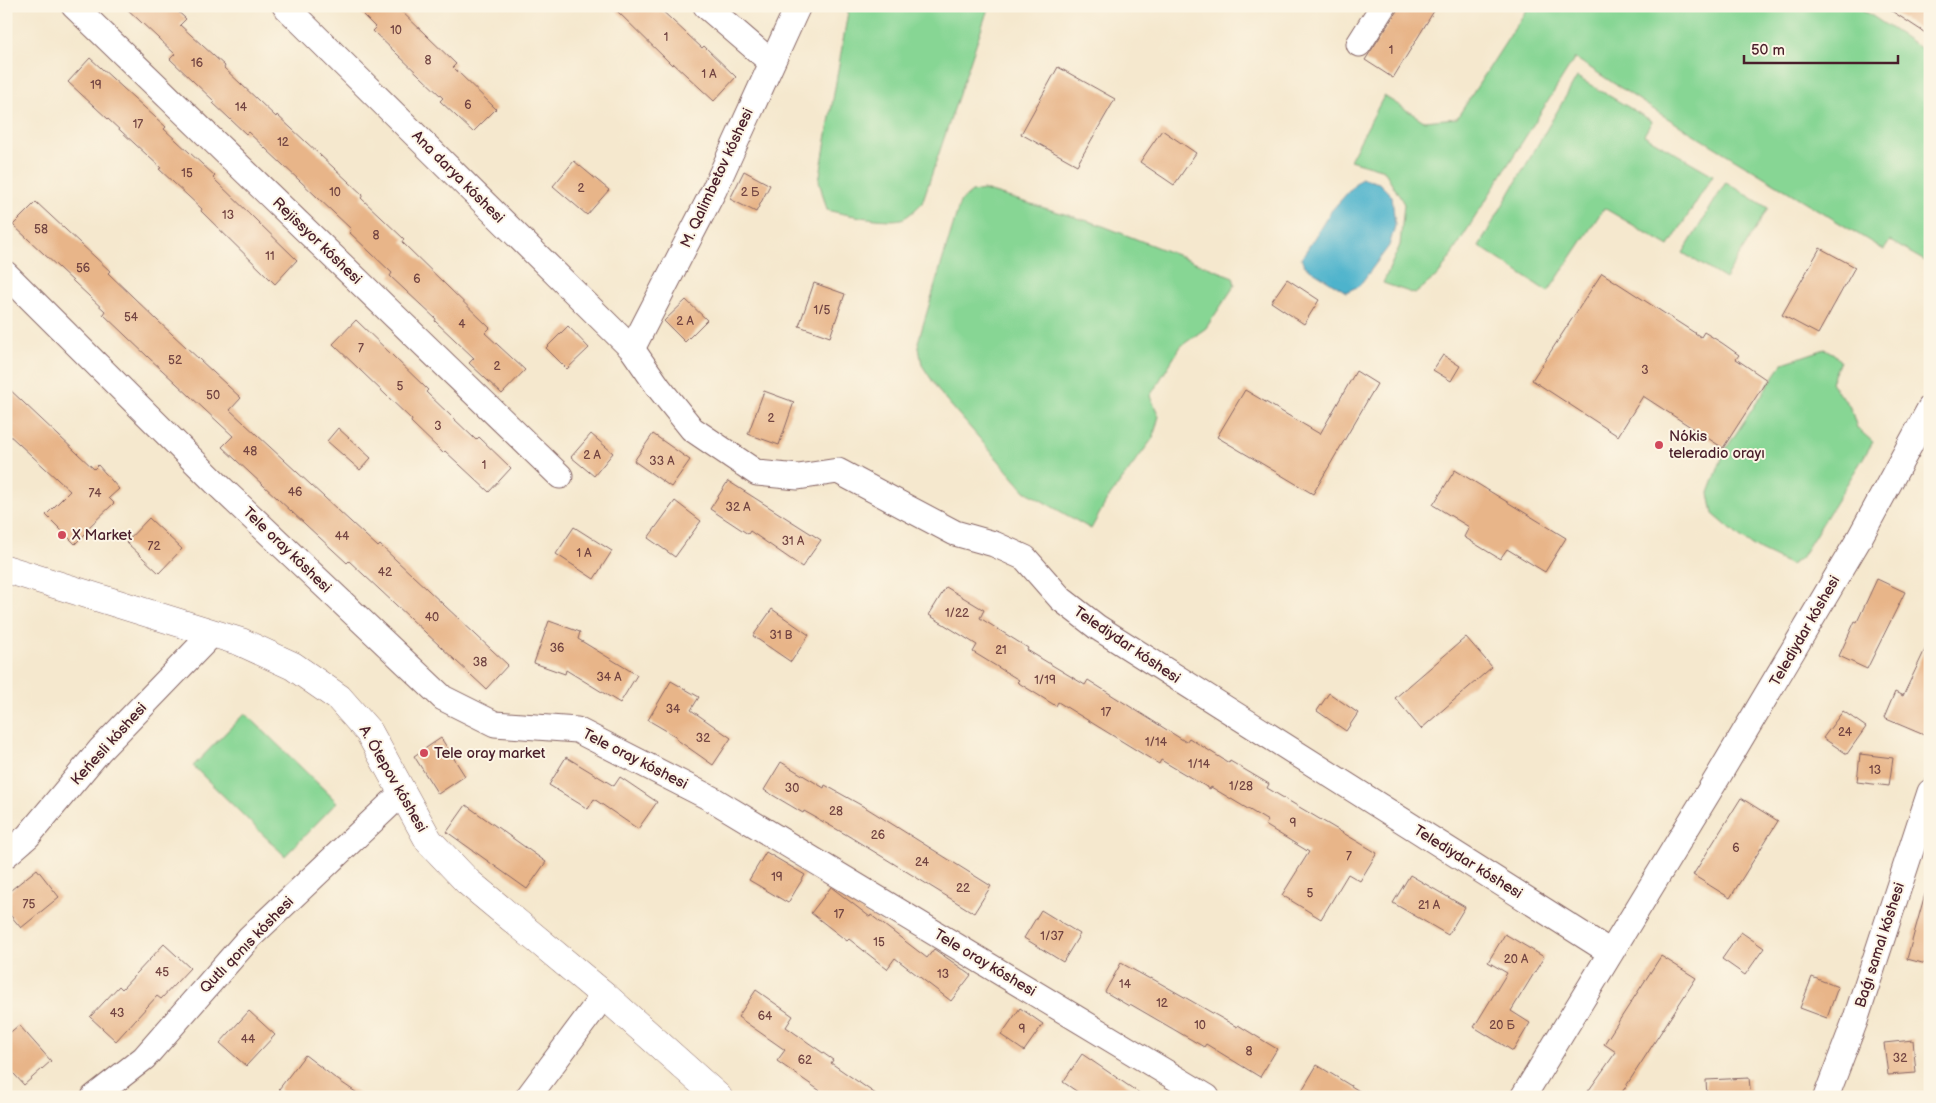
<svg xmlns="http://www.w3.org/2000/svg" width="1936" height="1103" font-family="'Balsamiq Sans',sans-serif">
<rect width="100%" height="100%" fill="#fcf5e5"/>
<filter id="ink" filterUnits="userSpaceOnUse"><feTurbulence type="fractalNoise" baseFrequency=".02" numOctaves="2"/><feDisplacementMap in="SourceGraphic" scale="10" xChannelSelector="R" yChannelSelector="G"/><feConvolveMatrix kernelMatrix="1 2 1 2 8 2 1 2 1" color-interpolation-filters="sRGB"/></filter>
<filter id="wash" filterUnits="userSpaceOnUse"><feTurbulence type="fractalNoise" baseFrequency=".0096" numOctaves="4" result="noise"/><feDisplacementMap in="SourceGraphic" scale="20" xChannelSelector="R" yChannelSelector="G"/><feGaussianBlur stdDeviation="1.12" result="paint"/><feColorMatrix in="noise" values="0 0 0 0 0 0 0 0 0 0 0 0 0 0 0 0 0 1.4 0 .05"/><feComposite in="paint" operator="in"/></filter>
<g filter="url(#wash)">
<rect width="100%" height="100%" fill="#f5e8ce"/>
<g fill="#87d694" stroke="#687a60">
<path d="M849 6H989L922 203C917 208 910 215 904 218 891 224 842 214 827 210L819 181Z"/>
<polygon points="1529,6 1857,6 1930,54 1930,262 1923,260 1890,241 1884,250 1659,113 1575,58 1440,273 1415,294 1383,283 1400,245 1404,204 1384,170 1350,160 1384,96 1424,121 1457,118"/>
<polygon points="1577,77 1652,121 1644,135 1713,175 1669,246 1604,208 1548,292 1479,246"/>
<polygon points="1726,182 1768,208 1725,279 1683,253"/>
<polygon points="984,190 1098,224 1233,277 1235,285 1206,328 1181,346 1150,396 1159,416 1153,438 1107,500 1091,529 1025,491 941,394 922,365 918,342 960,202 972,192"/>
<polygon points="1825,349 1834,354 1840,361 1831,382 1839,394 1850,406 1857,428 1873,442 1801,558 1791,565 1760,550 1741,538 1713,514 1709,493 1725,450 1783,363"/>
<polygon points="245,713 337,802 285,856 193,766"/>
</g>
<polygon fill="#4db3cc" stroke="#4c697c" points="1361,178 1379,183 1392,196 1395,226 1389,246 1359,286 1346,292 1305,266 1301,259 1331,211"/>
<g id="blocks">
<g fill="#e8b589">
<polygon points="124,6 172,6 186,19 180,25 225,66 224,68 276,117 277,115 363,195 361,198 404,239 402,242 490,328 485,333 525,370 502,394 469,363 474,358 435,321 436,319 390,276 392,273 349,232 351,229 248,132 246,134 213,103 215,102 170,59 175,54"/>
<polygon points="354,6 396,6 456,64 453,67 496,109 473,132 440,101 443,98 373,31 376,28"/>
<polygon points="612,6 657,6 702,48 704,46 736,77 714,101 673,63 672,65"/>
<polygon points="1400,6 1437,6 1393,78 1365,60"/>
<polygon points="1884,6 1930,6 1930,36"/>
<polygon points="90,58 166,127 164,129 215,176 213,178 297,260 275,284 201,211 202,209 159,169 161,168 68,82"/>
<polygon points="1058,67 1115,99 1077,165 1021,134"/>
<polygon points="1162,130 1196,153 1174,185 1140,162"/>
<polygon points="574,161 609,190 587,215 553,186"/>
<polygon points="744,171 770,185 756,212 730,199"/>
<polygon points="36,202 110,271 108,273 158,321 241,398 230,410 378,547 380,545 508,665 486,689 349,561 347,563 222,447 233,436 148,357 103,314 105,311 13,225"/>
<polygon points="1820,248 1855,267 1818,334 1782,315"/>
<polygon points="1602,273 1701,337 1704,332 1722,343 1739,355 1736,359 1767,380 1723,448 1643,396 1618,436 1532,380"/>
<polygon points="1287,279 1319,300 1304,324 1271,302"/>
<polygon points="814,283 845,294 830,337 799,326"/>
<polygon points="686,300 707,320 685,342 664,321"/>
<polygon points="356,320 428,390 426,392 476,440 479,437 511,468 489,492 445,451 443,453 411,422 412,420 333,344"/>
<polygon points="568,326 589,348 567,369 546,348"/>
<polygon points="1443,355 1460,366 1451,381 1433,370"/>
<polygon points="1356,371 1377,384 1313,494 1217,437 1245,390 1320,434"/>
<polygon points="6,386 94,469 98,465 119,489 109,498 114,503 88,528 89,530 75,544 46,515 70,491 6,432"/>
<polygon points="764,391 794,402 779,445 748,434"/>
<polygon points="338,428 371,458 360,470 327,441"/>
<polygon points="591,434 613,453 594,476 571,457"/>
<polygon points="653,434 690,460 671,487 634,461"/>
<polygon points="1455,470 1566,538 1545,572 1507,549 1500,559 1464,537 1469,527 1433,505"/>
<polygon points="728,481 821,540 802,567 750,531 748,534 710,509"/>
<polygon points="675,501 701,521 675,557 648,538"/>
<polygon points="149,518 182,549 159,573 126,542"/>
<polygon points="574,527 612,551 594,579 556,554"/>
<polygon points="1877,579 1905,592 1867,669 1839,656 1855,621 1857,622"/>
<polygon points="946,587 984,610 980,618 1028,648 1027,650 1085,685 1088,680 1186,742 1189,738 1229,763 1230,761 1269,784 1267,788 1377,853 1360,881 1348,874 1321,919 1282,895 1309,852 1265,825 1268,821 1211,787 1210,789 1161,760 1159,764 1058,702 1056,706 1017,682 1019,680 973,652 977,645 929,615"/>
<polygon points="772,609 809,635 791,662 753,636"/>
<polygon points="549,621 580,632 578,639 637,675 620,703 566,670 565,674 534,663"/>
<polygon points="1466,637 1492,667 1421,729 1395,698"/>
<polygon points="1930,639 1930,721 1924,735 1884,718 1895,692 1903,696"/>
<polygon points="671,681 699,697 691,710 731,738 713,765 676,739 677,737 648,720"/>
<polygon points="1329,693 1358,713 1346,731 1317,711"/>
<polygon points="1843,711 1866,727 1847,754 1823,738"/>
<polygon points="441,738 465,776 438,794 414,756"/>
<polygon points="1860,754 1893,758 1889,786 1857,782"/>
<polygon points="566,757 614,786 620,777 657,802 638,829 594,799 588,809 549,785"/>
<polygon points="781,762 824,788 825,785 868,809 991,886 974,913 847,835 804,811 803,813 764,790"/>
<polygon points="1741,798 1778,821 1730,898 1693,875"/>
<polygon points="466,805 546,862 527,889 447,832"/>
<polygon points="766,852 805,875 788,903 749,880"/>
<polygon points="37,869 59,897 21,928 6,910 6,894"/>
<polygon points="1410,875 1465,907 1448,935 1393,903"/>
<polygon points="831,887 870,917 871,915 927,958 934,949 971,975 951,1001 895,958 887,969 849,939 847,941 811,913"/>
<polygon points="1925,894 1930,895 1930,965 1907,959"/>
<polygon points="1041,910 1080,934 1063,962 1024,938"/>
<polygon points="1741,932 1764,948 1745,975 1722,959"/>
<polygon points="1505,934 1544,957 1511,1011 1530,1023 1513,1051 1474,1027 1507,973 1488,962"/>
<polygon points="164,944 190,968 161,999 157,996 116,1041 90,1017 119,986 122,989"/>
<polygon points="1661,956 1696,978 1619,1097 1584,1097 1616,1052 1604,1044"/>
<polygon points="1121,963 1150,979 1151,978 1237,1027 1238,1025 1277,1049 1260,1077 1206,1044 1204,1047 1130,1004 1129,1006 1105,992"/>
<polygon points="1812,977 1838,987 1827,1018 1800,1008"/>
<polygon points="756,990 793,1016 786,1027 833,1060 831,1063 880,1097 829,1097 777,1061 785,1050 738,1017"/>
<polygon points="1020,1008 1043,1024 1024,1051 1001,1035"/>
<polygon points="249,1011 275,1035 246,1066 220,1043"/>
<polygon points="19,1025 51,1061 24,1085 6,1065 6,1036"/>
<polygon points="1913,1040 1916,1073 1888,1075 1884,1043"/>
<polygon points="1082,1054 1145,1097 1085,1097 1063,1082"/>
<polygon points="305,1055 335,1078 363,1097 289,1097 279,1089"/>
<polygon points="1317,1065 1369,1097 1298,1097"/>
<polygon points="1749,1078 1751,1097 1707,1097 1706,1080"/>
</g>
</g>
</g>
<g filter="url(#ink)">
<use href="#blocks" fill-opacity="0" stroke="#866564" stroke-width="1"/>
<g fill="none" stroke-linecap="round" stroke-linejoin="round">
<g stroke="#866564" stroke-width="27">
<g id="minor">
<polyline points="74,6 560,476"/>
<polyline points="285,6 632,349 659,388 692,429 757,473 798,477 838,471 955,533 994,544 1025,558 1061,599 1097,627 1610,952"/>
<polyline points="706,6 771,62"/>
<polyline points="1359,44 1383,6"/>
<polyline points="6,274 215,482 443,698 495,724 577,730 714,800 1207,1097"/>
<polyline points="632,349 714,190 798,6"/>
<polyline points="6,855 28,836 100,750 213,633"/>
<polyline points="94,1097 144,1058 250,937 402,793"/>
<polyline points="528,1097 604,995"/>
<polyline points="1523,1097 1719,775 1859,539 1930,408"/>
<polyline points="1826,1097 1855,1021 1930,792"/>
</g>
</g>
<g stroke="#866564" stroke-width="29">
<polyline id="tertiary" points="6,569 241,642 293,666 339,698 369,732 429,841 468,882 604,995 718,1097"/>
</g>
<use href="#minor" stroke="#fff" stroke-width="25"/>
<use href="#tertiary" stroke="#fff" stroke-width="28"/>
</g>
</g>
<g fill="#d1495b" stroke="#fcf5e5" stroke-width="2">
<circle cx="1659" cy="445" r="5"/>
<circle cx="62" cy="535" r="5"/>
<circle cx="424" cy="753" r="5"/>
</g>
<g text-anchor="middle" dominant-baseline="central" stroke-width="4" stroke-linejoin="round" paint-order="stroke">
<g font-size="12" fill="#724442">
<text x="396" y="30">10</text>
<text x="666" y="37">1</text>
<text x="1391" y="50">1</text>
<text x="428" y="60">8</text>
<text x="197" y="63">16</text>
<text x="709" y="74">1 А</text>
<text x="96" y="85">19</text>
<text x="468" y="105">6</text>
<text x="241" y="107">14</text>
<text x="138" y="124">17</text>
<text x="283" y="142">12</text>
<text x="187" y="173">15</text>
<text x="581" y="188">2</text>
<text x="335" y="192">10</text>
<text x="750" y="192">2 Б</text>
<text x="228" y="215">13</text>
<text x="41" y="229">58</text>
<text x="376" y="235">8</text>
<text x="270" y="256">11</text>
<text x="83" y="268">56</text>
<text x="417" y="279">6</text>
<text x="822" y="310">1/5</text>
<text x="131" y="317">54</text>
<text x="685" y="321">2 А</text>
<text x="462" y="324">4</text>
<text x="361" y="348">7</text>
<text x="175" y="360">52</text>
<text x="497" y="366">2</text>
<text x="1645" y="370">3</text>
<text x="400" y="386">5</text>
<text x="213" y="395">50</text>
<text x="771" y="418">2</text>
<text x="438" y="426">3</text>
<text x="250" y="451">48</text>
<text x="592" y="455">2 А</text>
<text x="662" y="461">33 А</text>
<text x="484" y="465">1</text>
<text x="295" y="492">46</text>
<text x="95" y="493">74</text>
<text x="738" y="507">32 А</text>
<text x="342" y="536">44</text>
<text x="793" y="541">31 А</text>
<text x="154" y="546">72</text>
<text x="584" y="553">1 А</text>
<text x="385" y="572">42</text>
<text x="957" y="613">1/22</text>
<text x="432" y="617">40</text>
<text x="781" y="635">31 В</text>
<text x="557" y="648">36</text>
<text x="1001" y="650">21</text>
<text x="480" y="662">38</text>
<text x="609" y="677">34 А</text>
<text x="1045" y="680">1/19</text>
<text x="673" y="709">34</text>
<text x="1106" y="712">17</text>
<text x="1845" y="732">24</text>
<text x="703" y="738">32</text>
<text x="1156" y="742">1/14</text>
<text x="1199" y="764">1/14</text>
<text x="1875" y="770">13</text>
<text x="1241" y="786">1/28</text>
<text x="792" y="788">30</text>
<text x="836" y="811">28</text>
<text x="1293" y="823">9</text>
<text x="878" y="835">26</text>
<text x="1736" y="848">6</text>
<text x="1349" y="856">7</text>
<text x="922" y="862">24</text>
<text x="777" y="877">19</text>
<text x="963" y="888">22</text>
<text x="1310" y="893">5</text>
<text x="29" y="904">75</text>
<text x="1429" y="905">21 А</text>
<text x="839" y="914">17</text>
<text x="1052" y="936">1/37</text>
<text x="879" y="942">15</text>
<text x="1516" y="959">20 А</text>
<text x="162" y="972">45</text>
<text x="943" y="974">13</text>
<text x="1125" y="984">14</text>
<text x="1162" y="1003">12</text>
<text x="117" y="1013">43</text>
<text x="765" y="1016">64</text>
<text x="1200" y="1025">10</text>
<text x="1502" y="1025">20 Б</text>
<text x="1022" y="1029">9</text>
<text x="248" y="1039">44</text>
<text x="1249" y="1051">8</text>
<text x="1900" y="1058">32</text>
<text x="805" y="1060">62</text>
</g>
<g font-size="15" fill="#4a1f2b" stroke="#fcf5e5">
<text transform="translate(458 177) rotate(45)">Ana darya kóshesi</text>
<text transform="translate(717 178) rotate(-65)">M. Qalimbetov kóshesi</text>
<text transform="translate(317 241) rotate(44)">Rejissyor kóshesi</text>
<text transform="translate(287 550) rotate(44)">Tele oray kóshesi</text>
<text transform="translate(1805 631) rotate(-60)">Telediydar kóshesi</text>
<text transform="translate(1127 645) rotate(34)">Telediydar kóshesi</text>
<text transform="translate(109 744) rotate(-48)">Keńesli kóshesi</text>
<text transform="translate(635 759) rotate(27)">Tele oray kóshesi</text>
<text transform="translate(393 779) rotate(60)">A. Ótepov kóshesi</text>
<text transform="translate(1468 862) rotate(32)">Telediydar kóshesi</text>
<text transform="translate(247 945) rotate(-46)">Qutlı qonıs kóshesi</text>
<text transform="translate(1880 945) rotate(-72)">Baǵı samal kóshesi</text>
<text transform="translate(985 963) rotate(31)">Tele oray kóshesi</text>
</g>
<g font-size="15" fill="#4a1f2b" stroke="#fcf5e5" text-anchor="start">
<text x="1669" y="436">Nókis<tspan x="1669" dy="17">teleradio orayı</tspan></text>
<text x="72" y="535">X Market</text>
<text x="434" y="753">Tele oray market</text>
</g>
</g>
<rect width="1936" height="1103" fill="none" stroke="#fcf5e5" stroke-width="25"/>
<path d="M1744 55v8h154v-8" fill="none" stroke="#4a1f2b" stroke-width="2.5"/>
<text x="1751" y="55" font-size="15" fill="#4a1f2b" stroke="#fcf5e5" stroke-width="4" paint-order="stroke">50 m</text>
</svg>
